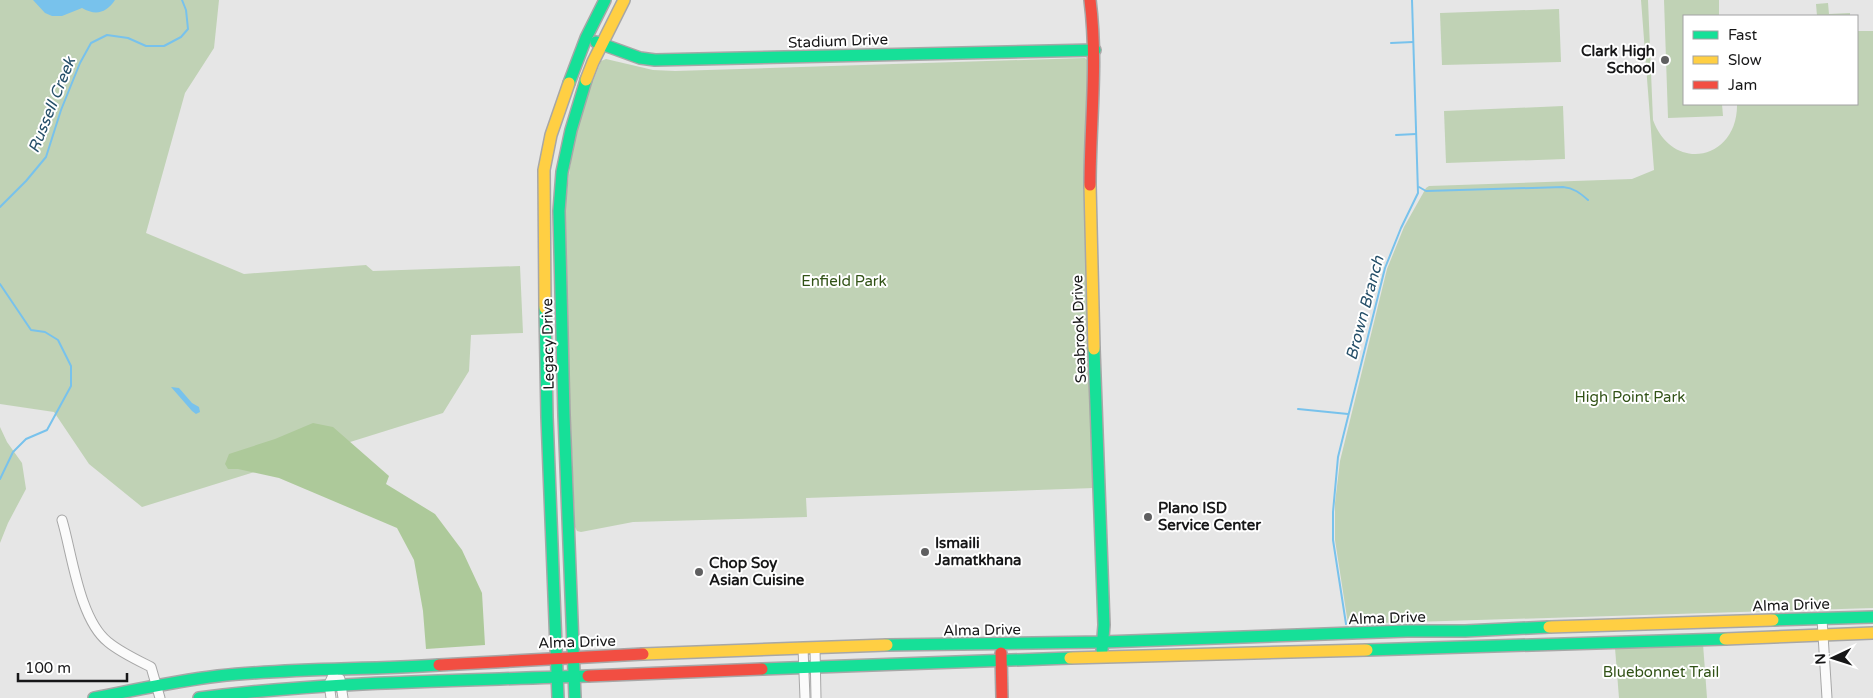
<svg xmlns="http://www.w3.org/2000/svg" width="1873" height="698" font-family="'Varela Round',sans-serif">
<rect width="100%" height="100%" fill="#e6e6e6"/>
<g fill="#c0d2b5">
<polygon points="0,0 219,0 214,48 185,93 146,233 244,274 366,265 373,271 520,266 523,333 471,335 469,371 443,413 142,507 89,464 54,412 0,404"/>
<path d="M1641 0H1648L1653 120C1673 174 1738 160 1737 104H1857V31H1873V608L1348 624 1335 540V503L1340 461 1387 269 1404 227 1426 188 1429 186 1632 179 1654 170Z"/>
<polygon points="1664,0 1719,0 1719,16 1684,16 1684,104 1722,104 1723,116 1668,118"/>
<polygon points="1828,3 1829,14 1850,13 1850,16 1817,16 1816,4"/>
<polygon points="1559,9 1561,62 1442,65 1440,13"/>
<polygon points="1085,58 1089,62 1094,488 806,498 807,517 633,522 581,532 577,531 575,527 563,224 572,151 586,98 601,61 606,59 653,70 675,71"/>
<polygon points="1563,106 1565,159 1446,163 1444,111"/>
<polygon points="0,427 7,442 22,463 26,489 8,523 0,543"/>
<polygon points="1703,644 1707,698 1619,698 1615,648"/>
</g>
<polygon fill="#adc99a" points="313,423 333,427 389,476 386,484 435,514 462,550 482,593 485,645 426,649 423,611 414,560 397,528 279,478 238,469 228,469 225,464 229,454 275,439"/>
<g fill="#78c2ec">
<path d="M33 0H115C106 13 96 16 82 8L62 16H52L45 13Z"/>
<polygon points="171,387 179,388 192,403 199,407 200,412 196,414 192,411"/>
</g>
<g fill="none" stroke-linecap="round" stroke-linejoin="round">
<g stroke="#78c2ec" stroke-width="2">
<polyline points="1391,43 1413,42"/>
<polyline points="1396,135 1416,134"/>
<path d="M1419 187 1426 191 1563 187C1574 188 1580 193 1588 200"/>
<polyline points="0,207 26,181 46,157 61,110 80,63 91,43 107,35 128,38 146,46 164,46 181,37 188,29 186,10 182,0"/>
<polyline points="0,284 31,330 45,332 58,340 71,366 71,386 47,430 26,439 13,452 0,479"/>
<polyline points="1298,409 1348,414"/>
<polyline points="1346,624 1333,540 1333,512 1338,457 1385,268 1401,228 1418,193 1412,0"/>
</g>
<g stroke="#a7a7a7" stroke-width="11">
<g id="street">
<path d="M62 520C72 553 79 619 108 642 120 652 137 660 151 667L160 698"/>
<polyline points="1822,619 1827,698"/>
<polyline points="803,648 805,698"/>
<polyline points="815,648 816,698"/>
<polyline points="340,679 343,698"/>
<polyline points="331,698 329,684 336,669"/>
</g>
</g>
<g stroke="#a7a7a7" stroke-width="14">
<g id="fast">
<polyline points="596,42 640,58 655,60 1095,50"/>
<polyline points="569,83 586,38 605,0"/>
<polyline points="545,308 547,417 558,698"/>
<polyline points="1094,349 1104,625 1102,650"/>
<polyline points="1773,620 1873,617"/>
<polyline points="887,645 1103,642 1407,631 1465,631 1549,627"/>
<polyline points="1367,650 1725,639"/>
<polyline points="762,669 1070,658"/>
<path d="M94 698C135 690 176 681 218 676 291 668 366 670 439 665"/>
<path d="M199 698C328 681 458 681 588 676"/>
<polyline points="575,698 564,415 559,211 562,172 571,130 586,80"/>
</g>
</g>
<g stroke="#a7a7a7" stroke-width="14">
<g id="slow">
<polyline points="586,80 593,62 624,0"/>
<polyline points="1090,185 1094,349"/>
<polyline points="545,308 544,170 551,135 569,83"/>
<polyline points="1549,627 1773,620"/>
<polyline points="1725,639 1873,633"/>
<polyline points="643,654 887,645"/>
<polyline points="1070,658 1367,650"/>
</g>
</g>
<g stroke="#a7a7a7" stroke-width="14">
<g id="jam">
<path d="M1090 0C1098 62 1090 123 1090 185"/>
<polyline points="1001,653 1002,698"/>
<polyline points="439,665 643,654"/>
<polyline points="588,676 762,669"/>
</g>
</g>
<use href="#street" stroke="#fbfbfb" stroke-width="9"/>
<use href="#fast" stroke="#16e098" stroke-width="11"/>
<use href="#slow" stroke="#ffcf43" stroke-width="11"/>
<use href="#jam" stroke="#f24e42" stroke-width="11"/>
</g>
<g fill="#5f5f60" stroke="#fff" stroke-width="2">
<circle cx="1665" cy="60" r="5"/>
<circle cx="1148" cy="517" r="5"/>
<circle cx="925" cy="552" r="5"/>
<circle cx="699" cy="572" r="5"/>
</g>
<g text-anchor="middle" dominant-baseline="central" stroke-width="4" stroke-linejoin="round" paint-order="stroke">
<g font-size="15" fill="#171718" stroke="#fff">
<text transform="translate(838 41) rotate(-2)">Stadium Drive</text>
<text transform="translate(1079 329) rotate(-92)">Seabrook Drive</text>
<text transform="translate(548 344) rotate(-91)">Legacy Drive</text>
<text transform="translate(1791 605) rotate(-2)">Alma Drive</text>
<text transform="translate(1387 618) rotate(-2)">Alma Drive</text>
<text transform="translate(982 630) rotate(-1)">Alma Drive</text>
<text transform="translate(577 642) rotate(-2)">Alma Drive</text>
</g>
<g font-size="15" font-weight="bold" fill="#171718" stroke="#fff" text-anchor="start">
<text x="1655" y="51" text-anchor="end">Clark High<tspan x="1655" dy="17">School</tspan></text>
<text x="1158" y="508">Plano ISD<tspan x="1158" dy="17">Service Center</tspan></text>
<text x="935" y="543">Ismaili<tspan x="935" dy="17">Jamatkhana</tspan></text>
<text x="709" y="563">Chop Soy<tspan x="709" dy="17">Asian Cuisine</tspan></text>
</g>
<g font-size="15" fill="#315216" stroke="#fff">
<text x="844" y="281">Enfield Park</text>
<text x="1630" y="397">High Point Park</text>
<text x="1661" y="672">Bluebonnet Trail</text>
</g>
<g font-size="16" font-style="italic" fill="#254f69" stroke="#fff">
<text transform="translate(52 105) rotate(-68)">Russell Creek</text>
<text transform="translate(1365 308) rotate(-75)">Brown Branch</text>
</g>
</g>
<rect x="1683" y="15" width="175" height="90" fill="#ffffff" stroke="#a2a2a3"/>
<rect x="1693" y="31" width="25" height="8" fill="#16e098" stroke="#a2a2a3"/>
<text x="1728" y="40" font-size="15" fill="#171718">Fast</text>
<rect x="1693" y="56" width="25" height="8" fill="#ffcf43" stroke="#a2a2a3"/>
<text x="1728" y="65" font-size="15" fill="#171718">Slow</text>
<rect x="1693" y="81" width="25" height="8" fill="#f24e42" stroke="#a2a2a3"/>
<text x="1728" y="90" font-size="15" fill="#171718">Jam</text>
<g transform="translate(1833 658) rotate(266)" stroke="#ffffff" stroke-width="4" paint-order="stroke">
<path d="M0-4L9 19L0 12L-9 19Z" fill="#171718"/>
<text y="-8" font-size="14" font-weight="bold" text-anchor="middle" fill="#171718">N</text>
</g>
<path d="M18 673v8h109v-8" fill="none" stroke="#171718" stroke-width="2.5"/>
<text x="25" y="673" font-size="15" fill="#171718" stroke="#ffffff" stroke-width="4" paint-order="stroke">100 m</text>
</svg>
